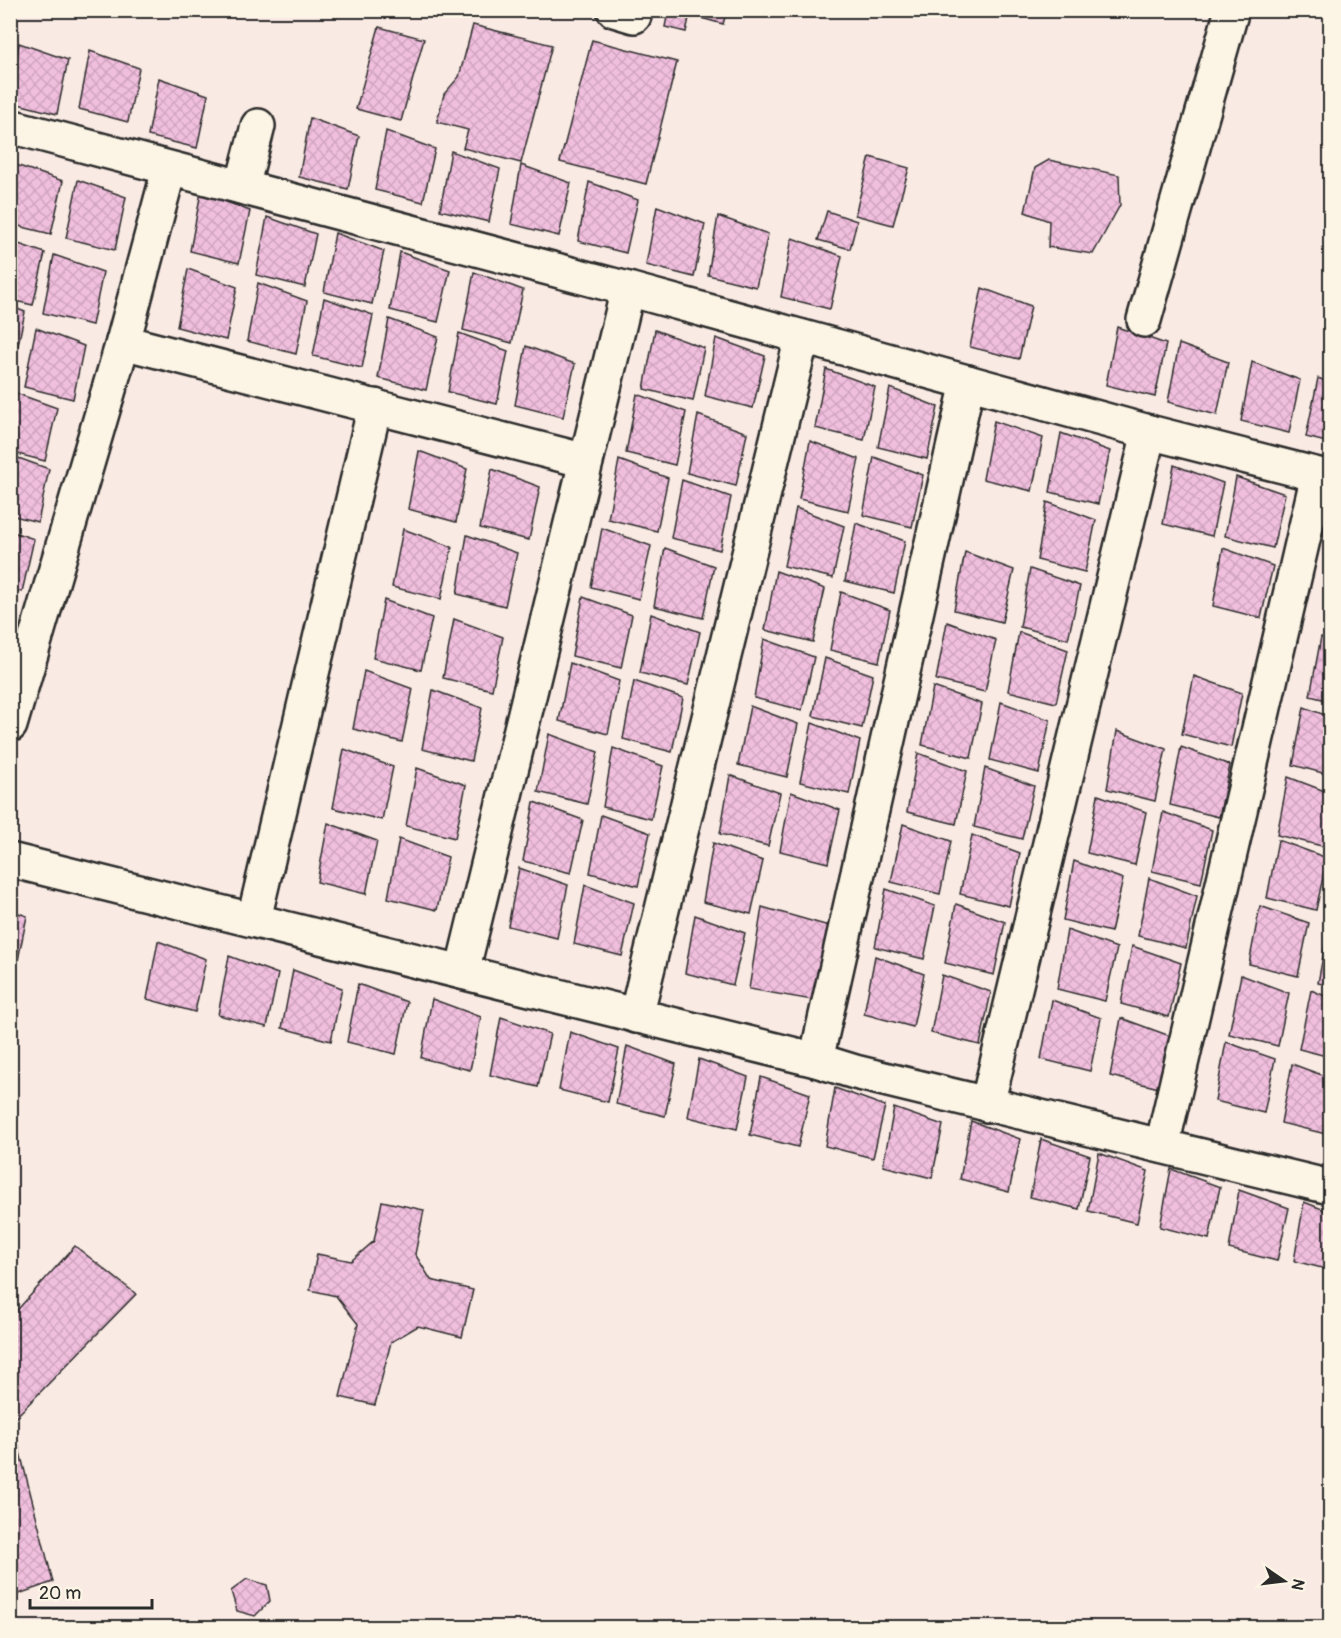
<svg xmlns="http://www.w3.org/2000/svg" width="1341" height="1638" font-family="Pangolin,sans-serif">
<defs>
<pattern id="building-cross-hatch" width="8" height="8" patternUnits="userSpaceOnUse" patternTransform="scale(1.5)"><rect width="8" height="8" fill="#f1bfde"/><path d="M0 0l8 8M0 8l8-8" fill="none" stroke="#cfa4bf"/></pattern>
</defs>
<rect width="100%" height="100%" fill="#faeae4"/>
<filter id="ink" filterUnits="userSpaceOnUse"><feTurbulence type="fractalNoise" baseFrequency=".0167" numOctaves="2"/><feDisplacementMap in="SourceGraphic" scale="12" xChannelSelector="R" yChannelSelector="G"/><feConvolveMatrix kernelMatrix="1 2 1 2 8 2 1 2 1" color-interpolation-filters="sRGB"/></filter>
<g filter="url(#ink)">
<g fill="url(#building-cross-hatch)" stroke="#2b2b2b" stroke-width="1.5">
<polygon points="672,10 727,10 723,24"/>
<polygon points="668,12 689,18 686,32 665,27"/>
<polygon points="473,25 552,45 521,163 463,148 468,130 437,122 444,94 459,77"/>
<polygon points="379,27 424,39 401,121 356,109"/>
<polygon points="592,40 677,62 646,184 560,162"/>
<polygon points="19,43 68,60 57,114 10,102"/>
<polygon points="90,51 139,68 128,122 79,109"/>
<polygon points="159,78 208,95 197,148 148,136"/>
<polygon points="310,118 359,136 348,189 299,177"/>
<polygon points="386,131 435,149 423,202 375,190"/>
<polygon points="451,151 500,169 489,222 440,210"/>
<polygon points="870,157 909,168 893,225 855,215"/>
<polygon points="1049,160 1119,175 1120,205 1093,254 1048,247 1049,221 1025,212 1035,168"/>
<polygon points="13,164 63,181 51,234 10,224"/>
<polygon points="521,165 571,183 559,236 511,224"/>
<polygon points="78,180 126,197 115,250 66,238"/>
<polygon points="589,182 638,200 626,253 578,241"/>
<polygon points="201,192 250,211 239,263 190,251"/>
<polygon points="657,206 705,224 694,277 646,265"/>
<polygon points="827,211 857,221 850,249 818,240"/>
<polygon points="718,216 768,234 756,287 708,275"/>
<polygon points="267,217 316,234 305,287 256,275"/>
<polygon points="335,233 384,251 372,304 324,292"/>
<polygon points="792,238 842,256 830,309 781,297"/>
<polygon points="10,241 45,253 33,305 10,300"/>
<polygon points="400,252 450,270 438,322 390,310"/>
<polygon points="54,255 103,272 92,325 43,313"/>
<polygon points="188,269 237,287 226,340 177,327"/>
<polygon points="474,272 523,290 512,343 463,330"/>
<polygon points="258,283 307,301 296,354 247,341"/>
<polygon points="982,288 1031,306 1019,359 970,347"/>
<polygon points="324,298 373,315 362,368 313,356"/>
<polygon points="10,306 25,312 14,364 10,363"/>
<polygon points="389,319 438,337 426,390 378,378"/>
<polygon points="1117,327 1166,344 1155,397 1106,385"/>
<polygon points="36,328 84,346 73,399 24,387"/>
<polygon points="655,330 704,348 693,401 644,389"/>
<polygon points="459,333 508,351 497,404 448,392"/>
<polygon points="716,338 765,356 753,408 705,396"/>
<polygon points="1179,344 1228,362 1217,415 1168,402"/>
<polygon points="526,346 575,364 563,417 515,405"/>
<polygon points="1252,362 1300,380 1289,433 1241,421"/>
<polygon points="826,369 875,387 864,440 815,428"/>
<polygon points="1318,378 1330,383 1330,443 1306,437"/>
<polygon points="890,388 938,407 927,459 878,447"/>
<polygon points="10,391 57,408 45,461 10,452"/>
<polygon points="637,394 686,412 675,465 626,453"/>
<polygon points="698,415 747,433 736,486 687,473"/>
<polygon points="994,421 1043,438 1032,491 983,479"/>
<polygon points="1061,433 1110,451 1098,504 1050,492"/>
<polygon points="810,441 859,459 848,511 799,499"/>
<polygon points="419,451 467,469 456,522 408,509"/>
<polygon points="10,455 49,469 38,522 10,515"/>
<polygon points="874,457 923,475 912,527 863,515"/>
<polygon points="619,460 668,478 657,531 608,519"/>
<polygon points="1174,465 1223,483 1212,536 1163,524"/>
<polygon points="492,469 540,487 529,540 480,528"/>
<polygon points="1236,477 1285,494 1273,548 1225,536"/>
<polygon points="682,480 731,497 720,550 671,538"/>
<polygon points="1047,502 1096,520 1085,572 1037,560"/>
<polygon points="796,508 844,526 833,578 784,566"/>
<polygon points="856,523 905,541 894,593 845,581"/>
<polygon points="602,528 651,546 639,599 591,587"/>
<polygon points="403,529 452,547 441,599 392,587"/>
<polygon points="10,531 34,539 22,592 10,589"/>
<polygon points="467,535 517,553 505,606 457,594"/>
<polygon points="665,548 714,566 703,618 654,606"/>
<polygon points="1223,548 1273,566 1261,618 1213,606"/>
<polygon points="965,552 1014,570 1002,622 954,610"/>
<polygon points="1030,569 1080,586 1068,639 1020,627"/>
<polygon points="776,571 825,589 813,642 765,630"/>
<polygon points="841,592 890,610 879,662 830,650"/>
<polygon points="583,597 632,615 621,668 572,656"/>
<polygon points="384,600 432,618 421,670 373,658"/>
<polygon points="651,614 700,632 688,685 640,673"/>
<polygon points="454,619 503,637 492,690 443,678"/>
<polygon points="947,622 996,640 985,692 936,680"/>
<polygon points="1019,632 1068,650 1056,703 1008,691"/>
<polygon points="1321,637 1330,640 1330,701 1310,696"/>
<polygon points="764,639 814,657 802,710 754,698"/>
<polygon points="825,658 873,675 862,728 813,716"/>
<polygon points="570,663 619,681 608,734 559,721"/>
<polygon points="364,671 413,689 402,742 353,729"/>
<polygon points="1194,676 1242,693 1231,747 1182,734"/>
<polygon points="634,681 683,698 672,752 623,739"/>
<polygon points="933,687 982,704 971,758 922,745"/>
<polygon points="433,690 482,708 471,761 422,749"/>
<polygon points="1001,702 1050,720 1039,773 990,760"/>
<polygon points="750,706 798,724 787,777 738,765"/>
<polygon points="1304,707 1330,717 1330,775 1293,765"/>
<polygon points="812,723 860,741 849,794 800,782"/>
<polygon points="1117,731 1166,749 1155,801 1107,789"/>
<polygon points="549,734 598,752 587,804 538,792"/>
<polygon points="1181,747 1230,765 1219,817 1170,805"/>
<polygon points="613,748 663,766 651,819 603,807"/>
<polygon points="344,749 393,767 382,820 333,808"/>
<polygon points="918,753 967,771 956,824 907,812"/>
<polygon points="417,768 466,785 455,838 406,826"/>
<polygon points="985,768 1034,786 1022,839 974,827"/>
<polygon points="730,775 780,793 768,846 720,834"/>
<polygon points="1288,777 1330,793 1330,825 1326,847 1277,835"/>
<polygon points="791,792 840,810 828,863 780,851"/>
<polygon points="1098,795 1146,812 1135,865 1087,853"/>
<polygon points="534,802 583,820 571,873 523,861"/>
<polygon points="1163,812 1212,830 1201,883 1152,871"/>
<polygon points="601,815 650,833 638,886 590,873"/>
<polygon points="328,823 377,841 366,894 317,882"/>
<polygon points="903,824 951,841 940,894 891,882"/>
<polygon points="972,835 1020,853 1009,906 960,894"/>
<polygon points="399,839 448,857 437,910 388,898"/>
<polygon points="1278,840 1327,858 1316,910 1267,898"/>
<polygon points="713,843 763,861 751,914 703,902"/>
<polygon points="1074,861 1123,879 1111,932 1063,920"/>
<polygon points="519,868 568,885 557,938 508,926"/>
<polygon points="1149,878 1197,896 1186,948 1138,936"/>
<polygon points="585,885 634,903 622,956 574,944"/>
<polygon points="886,889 935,906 924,959 875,947"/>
<polygon points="956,904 1005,922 994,975 945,963"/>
<polygon points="1260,906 1309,923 1298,976 1249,964"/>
<polygon points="762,907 829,926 812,1000 749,989"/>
<polygon points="10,910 27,916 16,970 10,968"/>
<polygon points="695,915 745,933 733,985 685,973"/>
<polygon points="1329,924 1330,925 1330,986 1318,983"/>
<polygon points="1067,930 1117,948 1105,1001 1057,989"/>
<polygon points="158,941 206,959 195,1012 147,999"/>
<polygon points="1132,946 1181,963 1169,1017 1121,1004"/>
<polygon points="229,956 278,974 267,1027 218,1015"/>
<polygon points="875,956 924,974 913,1027 864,1014"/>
<polygon points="293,970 342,988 331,1041 282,1028"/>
<polygon points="942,975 991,992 980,1045 931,1033"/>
<polygon points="1241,975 1289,993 1278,1046 1229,1034"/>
<polygon points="358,984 407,1002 396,1054 347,1042"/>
<polygon points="1311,990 1330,998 1330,1057 1299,1049"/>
<polygon points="432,999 481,1017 470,1070 421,1058"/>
<polygon points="1052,1000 1101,1018 1090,1071 1041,1059"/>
<polygon points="501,1017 550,1034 538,1087 490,1075"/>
<polygon points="1121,1018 1170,1036 1159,1088 1110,1076"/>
<polygon points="570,1032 619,1049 608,1102 559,1090"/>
<polygon points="1226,1042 1275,1059 1264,1113 1215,1101"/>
<polygon points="627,1046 676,1064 665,1116 616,1104"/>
<polygon points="699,1059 748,1077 737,1129 688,1117"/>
<polygon points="1292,1064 1330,1078 1330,1135 1281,1123"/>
<polygon points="761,1077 810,1094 798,1147 750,1135"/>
<polygon points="835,1088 885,1106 873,1158 825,1146"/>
<polygon points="894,1108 943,1125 932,1178 883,1166"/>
<polygon points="971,1121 1020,1139 1009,1192 960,1179"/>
<polygon points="1041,1139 1090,1156 1079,1209 1030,1197"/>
<polygon points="1099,1153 1148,1171 1137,1223 1088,1211"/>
<polygon points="1171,1169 1220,1187 1209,1239 1160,1227"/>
<polygon points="1239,1190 1289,1208 1277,1261 1229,1249"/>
<polygon points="382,1201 424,1210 415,1254 431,1280 473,1290 462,1337 418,1326 391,1342 375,1405 340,1397 358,1324 336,1296 310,1290 317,1254 351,1261 374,1241"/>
<polygon points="1304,1202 1330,1212 1330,1270 1294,1261"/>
<polygon points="75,1246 136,1294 12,1421 53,1582 10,1597 10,1318"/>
<polygon points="247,1579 267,1585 270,1601 255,1616 237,1611 231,1591"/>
</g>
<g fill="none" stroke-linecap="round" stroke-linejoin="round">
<g stroke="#2b2b2b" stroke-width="38">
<g id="minor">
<polyline points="614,10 634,16"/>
<polyline points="10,126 628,289 1149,432 1330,478"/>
<polyline points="242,187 258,126"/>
<polyline points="1144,320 1232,10"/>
<polyline points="123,342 586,461"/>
<polyline points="10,725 123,342 169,170"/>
<polyline points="10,860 816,1060 855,1072 1330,1187"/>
<polyline points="254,919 375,406"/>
<polyline points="462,972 628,289"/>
<polyline points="636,1016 802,337"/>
<polyline points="816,1060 968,382"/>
<polyline points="987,1105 1149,432"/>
<polyline points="1162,1146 1318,475"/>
</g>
</g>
<use href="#minor" stroke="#fcf5e5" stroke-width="33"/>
</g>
</g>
<rect width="1341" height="1638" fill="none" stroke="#fcf5e5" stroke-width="36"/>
<rect x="18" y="18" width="1305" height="1602" fill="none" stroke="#2b2b2b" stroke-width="2" filter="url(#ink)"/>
<g transform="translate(1284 1581) rotate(104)" stroke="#fcf5e5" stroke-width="4.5" paint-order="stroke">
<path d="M0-4.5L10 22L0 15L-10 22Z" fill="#2b2b2b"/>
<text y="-9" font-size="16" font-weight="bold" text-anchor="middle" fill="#2b2b2b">N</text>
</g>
<path d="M30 1599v9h122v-9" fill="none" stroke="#2b2b2b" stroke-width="3"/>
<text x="39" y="1599" font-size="18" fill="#2b2b2b" stroke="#fcf5e5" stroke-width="4.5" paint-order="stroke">20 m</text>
</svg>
